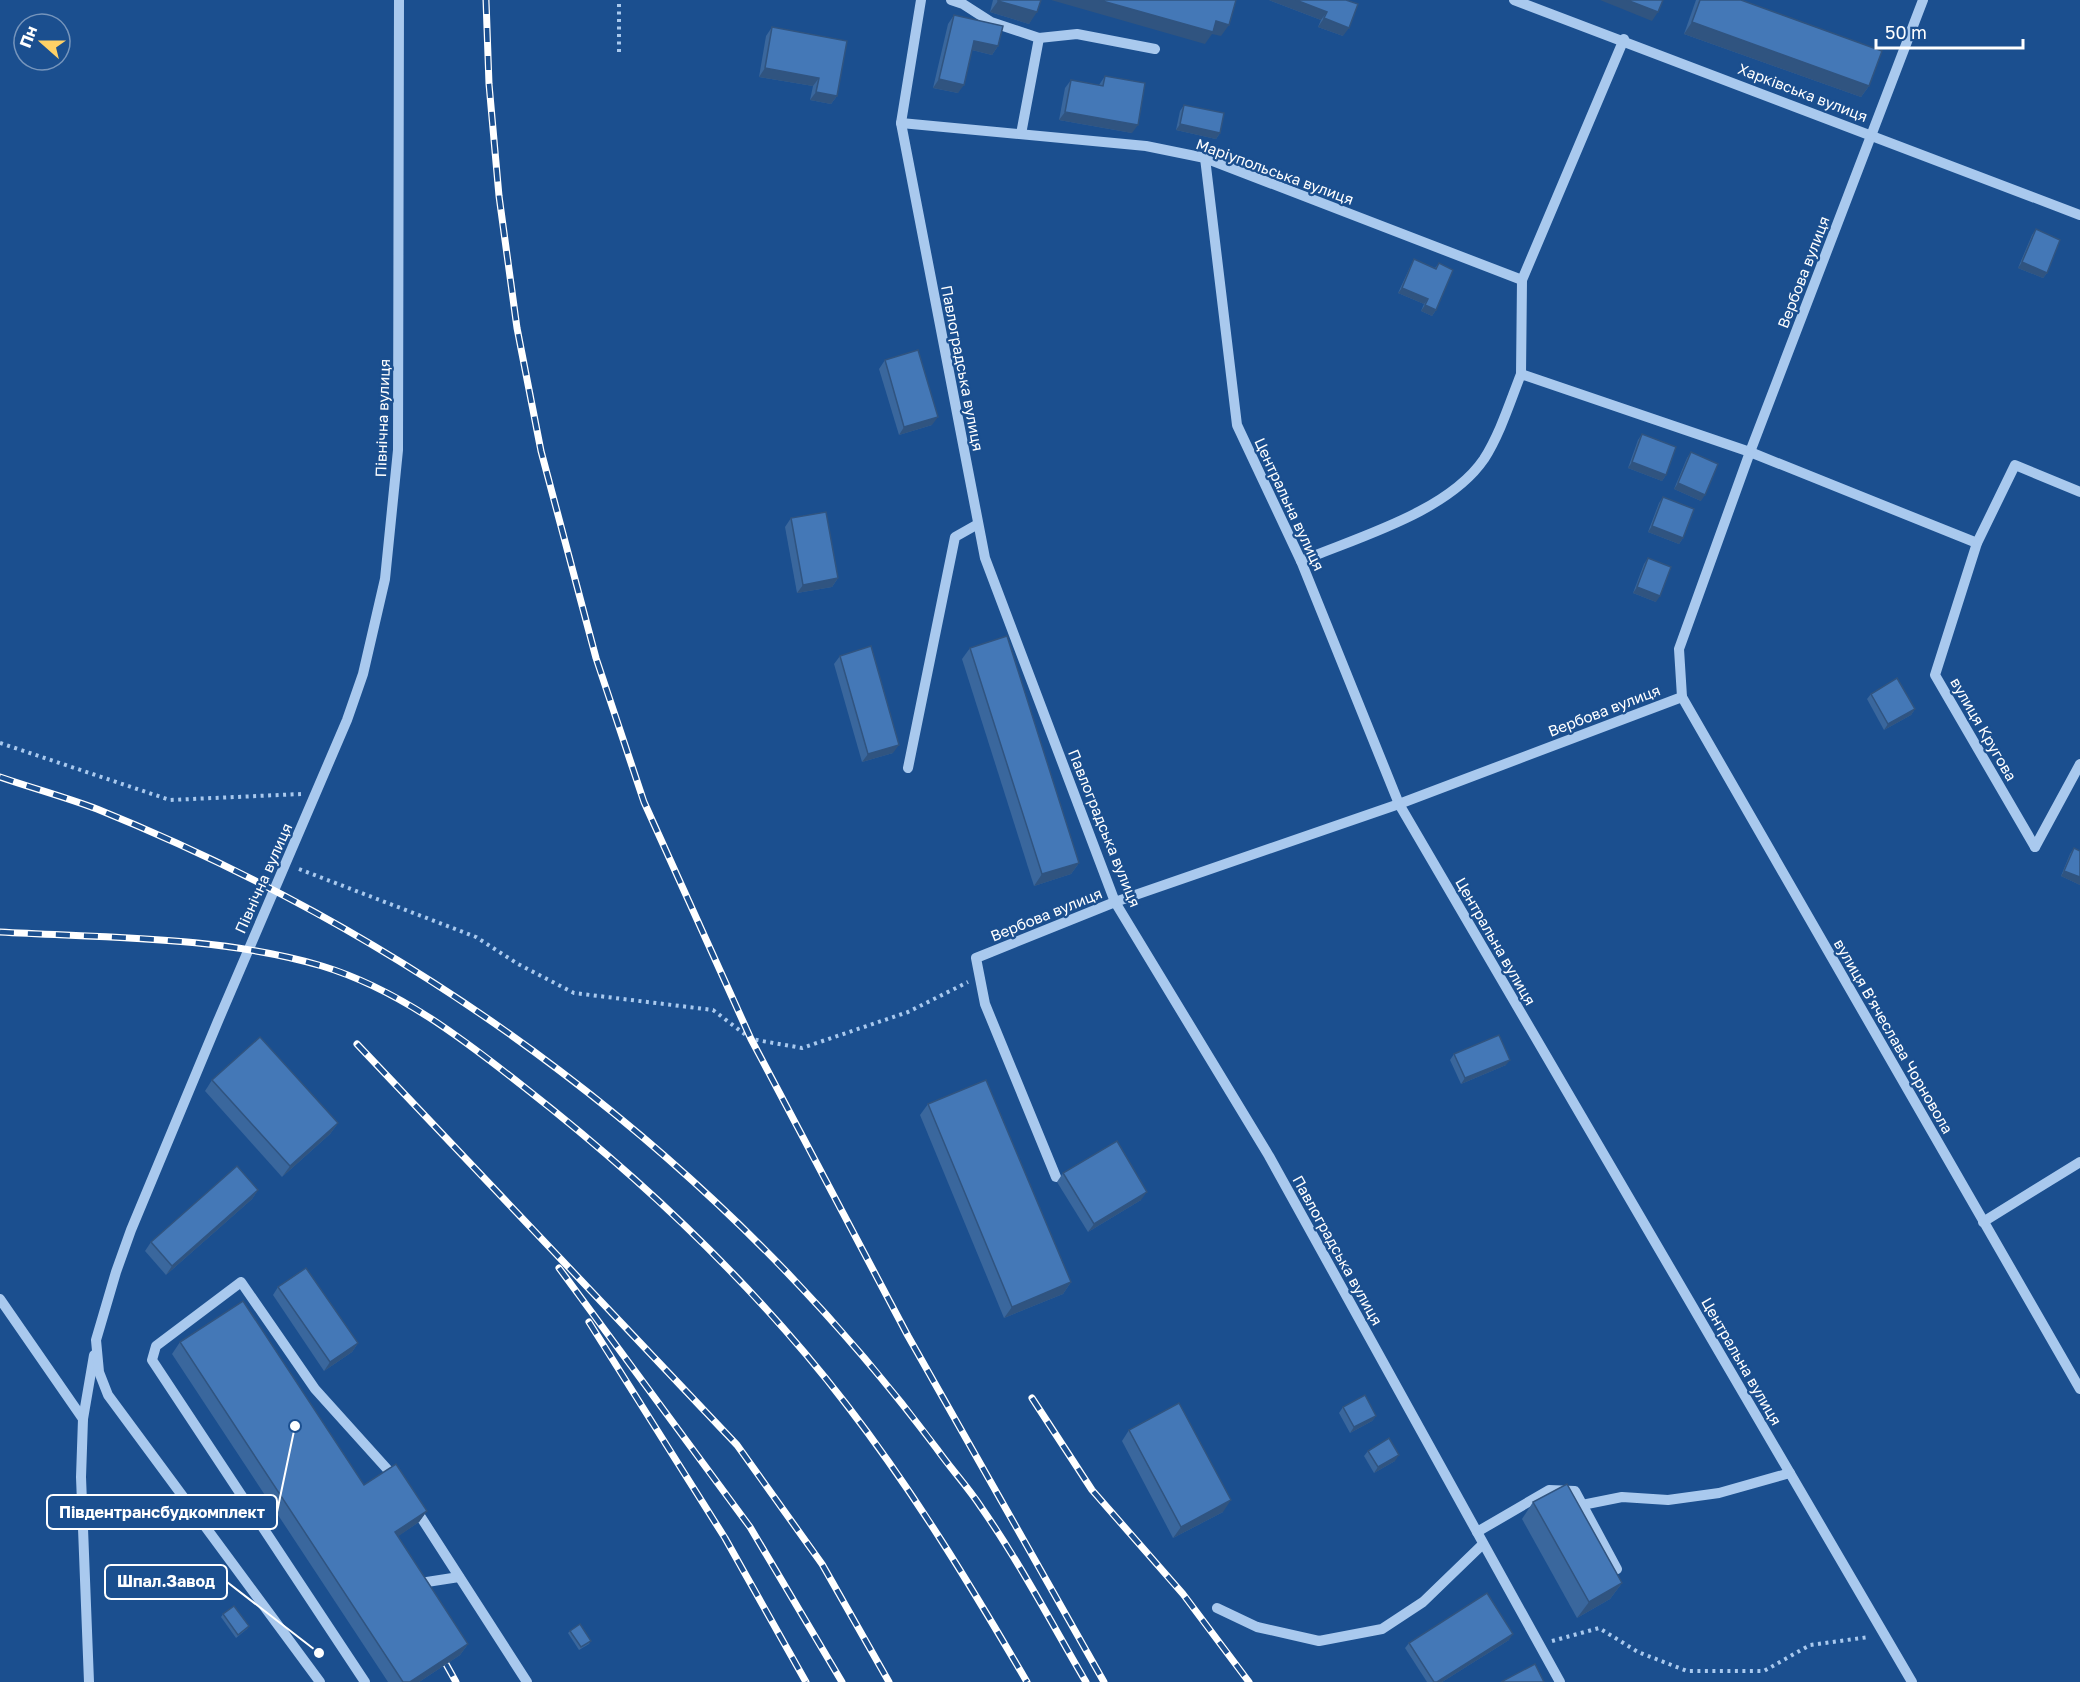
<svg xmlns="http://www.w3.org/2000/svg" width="2080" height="1682" font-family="'Golos Text',sans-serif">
<rect width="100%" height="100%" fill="#1b4f8f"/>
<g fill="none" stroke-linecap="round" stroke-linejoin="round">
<g stroke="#a9c9ee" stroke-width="4" stroke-dasharray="3 4.5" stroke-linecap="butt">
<polyline points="619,52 619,0"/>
<polyline points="0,743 170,800 301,794"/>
<polyline points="299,869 476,937 518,964 574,993 713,1010 751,1039 802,1048 908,1012 968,982"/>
<polyline points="1552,1641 1599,1628 1638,1652 1687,1671 1764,1671 1810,1645 1869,1637"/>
</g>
<g stroke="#a9c9ee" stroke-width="10">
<polyline points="921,0 901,123 985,558 1115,902 1269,1156 1560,1682"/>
<polyline points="951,0 963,4 991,22 1039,38 1077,34 1155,49"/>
<polyline points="1514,0 2080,215"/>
<polyline points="901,123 1146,146 1205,158 1522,280"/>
<polyline points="1021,134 1039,38"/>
<polyline points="1205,158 1237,425 1301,561 1399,804 1912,1682"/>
<polyline points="1521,374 1522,280 1624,39"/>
<path d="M1301 561C1358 537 1448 512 1484 459 1500 434 1510 402 1521 374L1750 452 1977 543"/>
<polyline points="1682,697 2080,1389"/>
<polyline points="908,768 955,537 978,524"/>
<polyline points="2035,847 1935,675 1977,543 2015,465 2080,492"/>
<polyline points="2035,847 2080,764"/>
<polyline points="1056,1177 985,1004 976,958 1115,902 1399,804 1682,697 1679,649 1750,452 1923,0"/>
<polyline points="1983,1222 2080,1162"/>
<polyline points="0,1299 83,1419"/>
<polyline points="1582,1505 1622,1497 1668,1500 1719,1493 1790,1473"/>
<polyline points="415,1508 527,1682"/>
<polyline points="1477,1532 1549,1490 1575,1491 1617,1569"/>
<polyline points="414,1584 459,1577"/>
<polyline points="1217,1608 1257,1627 1319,1641 1382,1629 1423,1602 1483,1544"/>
<polyline points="89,1682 81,1477 83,1419 94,1355"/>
<polyline points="320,1682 108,1395 99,1372 96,1340 116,1272 131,1230 218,1021 347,720 363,674 385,579 398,450 399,0"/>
<polyline points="365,1682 152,1360 156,1346 241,1282 315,1389 397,1480"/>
</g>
<g stroke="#fff" stroke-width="7">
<g id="rail">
<polyline points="486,0 489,84 499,196 517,328 541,451 596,658 644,802 751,1039 908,1336 1104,1682"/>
<path d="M0 777C32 788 65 797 97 809 429 943 722 1162 937 1449 951 1469 968 1487 981 1507 1020 1563 1052 1624 1086 1682"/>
<path d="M0 932C107 938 219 936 322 966 398 989 463 1039 524 1087 642 1179 755 1286 846 1404 914 1492 971 1586 1027 1682"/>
<polyline points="357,1044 737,1445 822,1564 889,1682"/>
<polyline points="559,1268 750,1527 842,1682"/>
<polyline points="589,1322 725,1538 806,1682"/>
<polyline points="1032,1398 1092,1490 1183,1594 1249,1682"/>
<polyline points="446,1664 456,1682"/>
</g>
</g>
<use href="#rail" stroke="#1b4f8f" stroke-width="4.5" stroke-dasharray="14" stroke-linecap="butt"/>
</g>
<g fill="#3a679d">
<polygon points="993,0 1041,0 1029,24 990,12"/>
<polygon points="1269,0 1346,0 1343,36 1318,27 1321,20"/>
<polygon points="1696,0 1741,0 1869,86 1861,97 1684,34"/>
<polygon points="954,15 998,46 992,55 972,50 958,93 933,88 948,24"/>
<polygon points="772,27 837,96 831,104 810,100 813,86 759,77 766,36"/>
<polygon points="1105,76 1132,133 1059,120 1065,88 1071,80 1099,85"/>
<polygon points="1184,105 1220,133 1216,139 1176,130 1180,111"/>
<polygon points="2036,229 2047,273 2043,278 2018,268 2032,235"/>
<polygon points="1414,259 1435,268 1439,263 1436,310 1432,316 1421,311 1424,304 1398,293 1411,265"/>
<polygon points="885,360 932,425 899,435 879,369"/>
<polygon points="1642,434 1666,475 1662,481 1628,468 1638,440"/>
<polygon points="1691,452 1701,501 1674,489 1687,458"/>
<polygon points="1663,497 1683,538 1679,544 1648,532 1659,503"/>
<polygon points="791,518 838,578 832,587 797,593 785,527"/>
<polygon points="1648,558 1656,602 1633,593 1644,564"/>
<polygon points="970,648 1079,863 1071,874 1034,886 962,659"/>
<polygon points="840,656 893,753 862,762 834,664"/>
<polygon points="1871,694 1915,709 1911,715 1884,730 1867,699"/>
<polygon points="2074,848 2080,851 2080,885 2061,876 2070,854"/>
<polygon points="1454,1054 1506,1065 1461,1084 1450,1060"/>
<polygon points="212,1080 338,1123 330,1134 282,1177 205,1091"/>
<polygon points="928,1104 1071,1282 1063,1294 1004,1318 920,1115"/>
<polygon points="1063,1173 1141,1200 1088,1232 1057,1182"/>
<polygon points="258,1190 252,1199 166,1275 145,1251 151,1242"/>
<polygon points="278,1287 358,1343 352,1352 324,1371 273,1295"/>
<polygon points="180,1342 364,1485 427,1511 419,1522 398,1536 468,1644 460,1655 419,1682 388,1682 172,1354"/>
<polygon points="1343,1407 1376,1416 1372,1421 1350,1433 1339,1413"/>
<polygon points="1129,1430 1223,1512 1173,1538 1122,1441"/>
<polygon points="1368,1451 1395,1461 1374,1473 1364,1456"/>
<polygon points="1533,1502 1622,1583 1610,1599 1577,1618 1522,1519"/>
<polygon points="223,1614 249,1626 247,1629 236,1638 221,1617"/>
<polygon points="570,1631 591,1641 589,1644 579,1650 568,1633"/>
<polygon points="1509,1640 1442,1682 1427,1682 1405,1648 1409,1643"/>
</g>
<g fill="#305480">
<polygon points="1051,0 1099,0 1216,21 1229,25 1221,36 1212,34 1205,44"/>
<polygon points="1269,0 1296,0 1327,12 1321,20"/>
<polygon points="1600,0 1627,0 1658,12 1652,21"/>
<polygon points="998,1 1037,12 1029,24 990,12"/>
<polygon points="1324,18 1349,28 1343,36 1318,27"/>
<polygon points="1692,22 1869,86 1861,97 1684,34"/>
<polygon points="974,41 998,46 992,55 968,49"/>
<polygon points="765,68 819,78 813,86 759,77"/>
<polygon points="939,79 964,85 958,93 933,88"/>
<polygon points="816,92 837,96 831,104 810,100"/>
<polygon points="1065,112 1138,125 1132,133 1059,120"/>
<polygon points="1180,124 1220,133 1216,139 1176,130"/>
<polygon points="2022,262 2047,273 2043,278 2018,268"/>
<polygon points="1402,288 1428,299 1424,304 1398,293"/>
<polygon points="1425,305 1436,310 1432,316 1421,311"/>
<polygon points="938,417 932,425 899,435 904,427"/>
<polygon points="1632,462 1666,475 1662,481 1628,468"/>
<polygon points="1678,483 1705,495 1701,501 1674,489"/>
<polygon points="1652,526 1683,538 1679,544 1648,532"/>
<polygon points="838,578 832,587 797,593 803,585"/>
<polygon points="1637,587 1660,596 1656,602 1633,593"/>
<polygon points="1915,709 1911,715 1884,730 1888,724"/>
<polygon points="899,745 893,753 862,762 868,754"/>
<polygon points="1079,863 1071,874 1034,886 1042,874"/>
<polygon points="2064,871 2080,877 2080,885 2061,876"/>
<polygon points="1510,1060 1506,1065 1461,1084 1465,1078"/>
<polygon points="338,1123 330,1134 282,1177 290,1166"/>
<polygon points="258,1190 252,1199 166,1275 172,1266"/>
<polygon points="1147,1192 1141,1200 1088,1232 1094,1224"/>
<polygon points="1071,1282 1063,1294 1004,1318 1012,1307"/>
<polygon points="358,1343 352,1352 324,1371 330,1362"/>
<polygon points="1376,1416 1372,1421 1350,1433 1354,1427"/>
<polygon points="1399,1455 1395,1461 1374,1473 1378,1467"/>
<polygon points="1231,1500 1223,1512 1173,1538 1181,1527"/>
<polygon points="427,1511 419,1522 387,1544 395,1532"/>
<polygon points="1622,1583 1610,1599 1577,1618 1589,1602"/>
<polygon points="1513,1634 1509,1640 1442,1682 1437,1682"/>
<polygon points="468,1644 460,1655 419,1682 410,1682"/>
</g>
<g fill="#4478b7" stroke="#305480" stroke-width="1.5">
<polygon points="998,0 1041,0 1037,12 998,1"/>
<polygon points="1099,0 1236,0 1229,25 1216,21 1213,32"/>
<polygon points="1296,0 1346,0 1358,4 1349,28 1324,18 1327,12"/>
<polygon points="1627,0 1663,0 1658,12"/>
<polygon points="1700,0 1741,0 1882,51 1869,86 1692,22"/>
<polygon points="954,15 1003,26 998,46 974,41 964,85 939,79"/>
<polygon points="772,27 847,41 837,96 816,92 819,78 765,68"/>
<polygon points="1105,76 1145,83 1138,125 1065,112 1071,80 1103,86"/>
<polygon points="1184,105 1224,113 1220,133 1180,124"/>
<polygon points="2036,229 2060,240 2047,273 2022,262"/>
<polygon points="1414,259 1436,269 1439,263 1453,270 1436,310 1425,305 1428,299 1402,288"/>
<polygon points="918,350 938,417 904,427 885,360"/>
<polygon points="1642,434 1676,447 1666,475 1632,462"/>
<polygon points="1691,452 1718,464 1705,495 1678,483"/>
<polygon points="1663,497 1694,509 1683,538 1652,526"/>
<polygon points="826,512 838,578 803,585 791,518"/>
<polygon points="1648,558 1671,567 1660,596 1637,587"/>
<polygon points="1007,636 1079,863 1042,874 970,648"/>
<polygon points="871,646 899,745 868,754 840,656"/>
<polygon points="1897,678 1915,709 1888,724 1871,694"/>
<polygon points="2074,848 2080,851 2080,877 2064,871"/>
<polygon points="1499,1035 1510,1060 1465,1078 1454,1054"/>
<polygon points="260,1037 338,1123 290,1166 212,1080"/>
<polygon points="986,1080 1071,1282 1012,1307 928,1104"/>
<polygon points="1117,1141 1147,1192 1094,1224 1063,1173"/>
<polygon points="237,1166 258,1190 172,1266 151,1242"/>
<polygon points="306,1268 358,1343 330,1362 278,1287"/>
<polygon points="243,1301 364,1485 396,1464 427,1511 395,1532 468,1644 410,1682 403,1682 180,1342"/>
<polygon points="1365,1395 1376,1416 1354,1427 1343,1407"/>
<polygon points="1179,1403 1231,1500 1181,1527 1129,1430"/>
<polygon points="1389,1438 1399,1455 1378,1467 1368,1451"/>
<polygon points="1567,1484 1622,1583 1589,1602 1533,1502"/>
<polygon points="1487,1593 1513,1634 1437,1682 1434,1682 1409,1643"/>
<polygon points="234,1606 249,1626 238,1635 223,1614"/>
<polygon points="580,1624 591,1641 581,1647 570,1631"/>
<polygon points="1535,1664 1544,1682 1501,1682"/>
</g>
<g text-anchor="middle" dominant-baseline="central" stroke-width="4.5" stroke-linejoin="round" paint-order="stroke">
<g font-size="15" fill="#fff" stroke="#1b4f8f">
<text transform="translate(1803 92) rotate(21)">Харківська вулиця</text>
<text transform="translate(1275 171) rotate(20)">Маріупольська вулиця</text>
<text transform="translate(1803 272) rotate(-69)">Вербова вулиця</text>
<text transform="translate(963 368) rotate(79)">Павлоградська вулиця</text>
<text transform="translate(382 418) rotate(-88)">Північна вулиця</text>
<text transform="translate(1290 504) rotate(65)">Центральна вулиця</text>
<text transform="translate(1604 710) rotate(-21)">Вербова вулиця</text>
<text transform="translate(1984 729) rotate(60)">вулиця Кругова</text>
<text transform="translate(1105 828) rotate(68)">Павлоградська вулиця</text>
<text transform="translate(263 878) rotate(-66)">Північна вулиця</text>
<text transform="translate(1046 914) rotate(-22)">Вербова вулиця</text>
<text transform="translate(1496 941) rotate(60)">Центральна вулиця</text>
<text transform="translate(1894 1036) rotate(60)">вулиця В'ячеслава Чорновола</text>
<text transform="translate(1338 1250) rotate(61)">Павлоградська вулиця</text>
<text transform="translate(1742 1361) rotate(60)">Центральна вулиця</text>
</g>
</g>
<path fill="none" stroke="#fff" stroke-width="2" d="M295 1426L277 1512M319 1653L227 1582"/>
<g fill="#fff" stroke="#1b4f8f" stroke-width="2">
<circle cx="295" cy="1426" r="6"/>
<circle cx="319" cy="1653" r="6"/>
</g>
<g fill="#1b4f8f" stroke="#fff" stroke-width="2">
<rect x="47" y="1495" width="230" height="34" rx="6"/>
<rect x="105" y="1565" width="122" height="34" rx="6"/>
</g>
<g font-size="16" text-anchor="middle" font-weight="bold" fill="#fff">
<text x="162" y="1518">Південтрансбудкомплект</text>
<text x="166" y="1587">Шпал.Завод</text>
</g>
<g transform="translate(42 42) rotate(291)"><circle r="28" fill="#1b4f8f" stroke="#7695bc" stroke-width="1.5"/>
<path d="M0-4.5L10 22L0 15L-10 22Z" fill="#ffd166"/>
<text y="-9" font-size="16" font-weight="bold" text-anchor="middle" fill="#ffffff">Пн</text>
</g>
<path d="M1876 39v9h147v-9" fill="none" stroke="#ffffff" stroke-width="3"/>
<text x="1885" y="39" font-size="18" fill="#ffffff" stroke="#1b4f8f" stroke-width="4.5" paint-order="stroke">50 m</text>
</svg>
